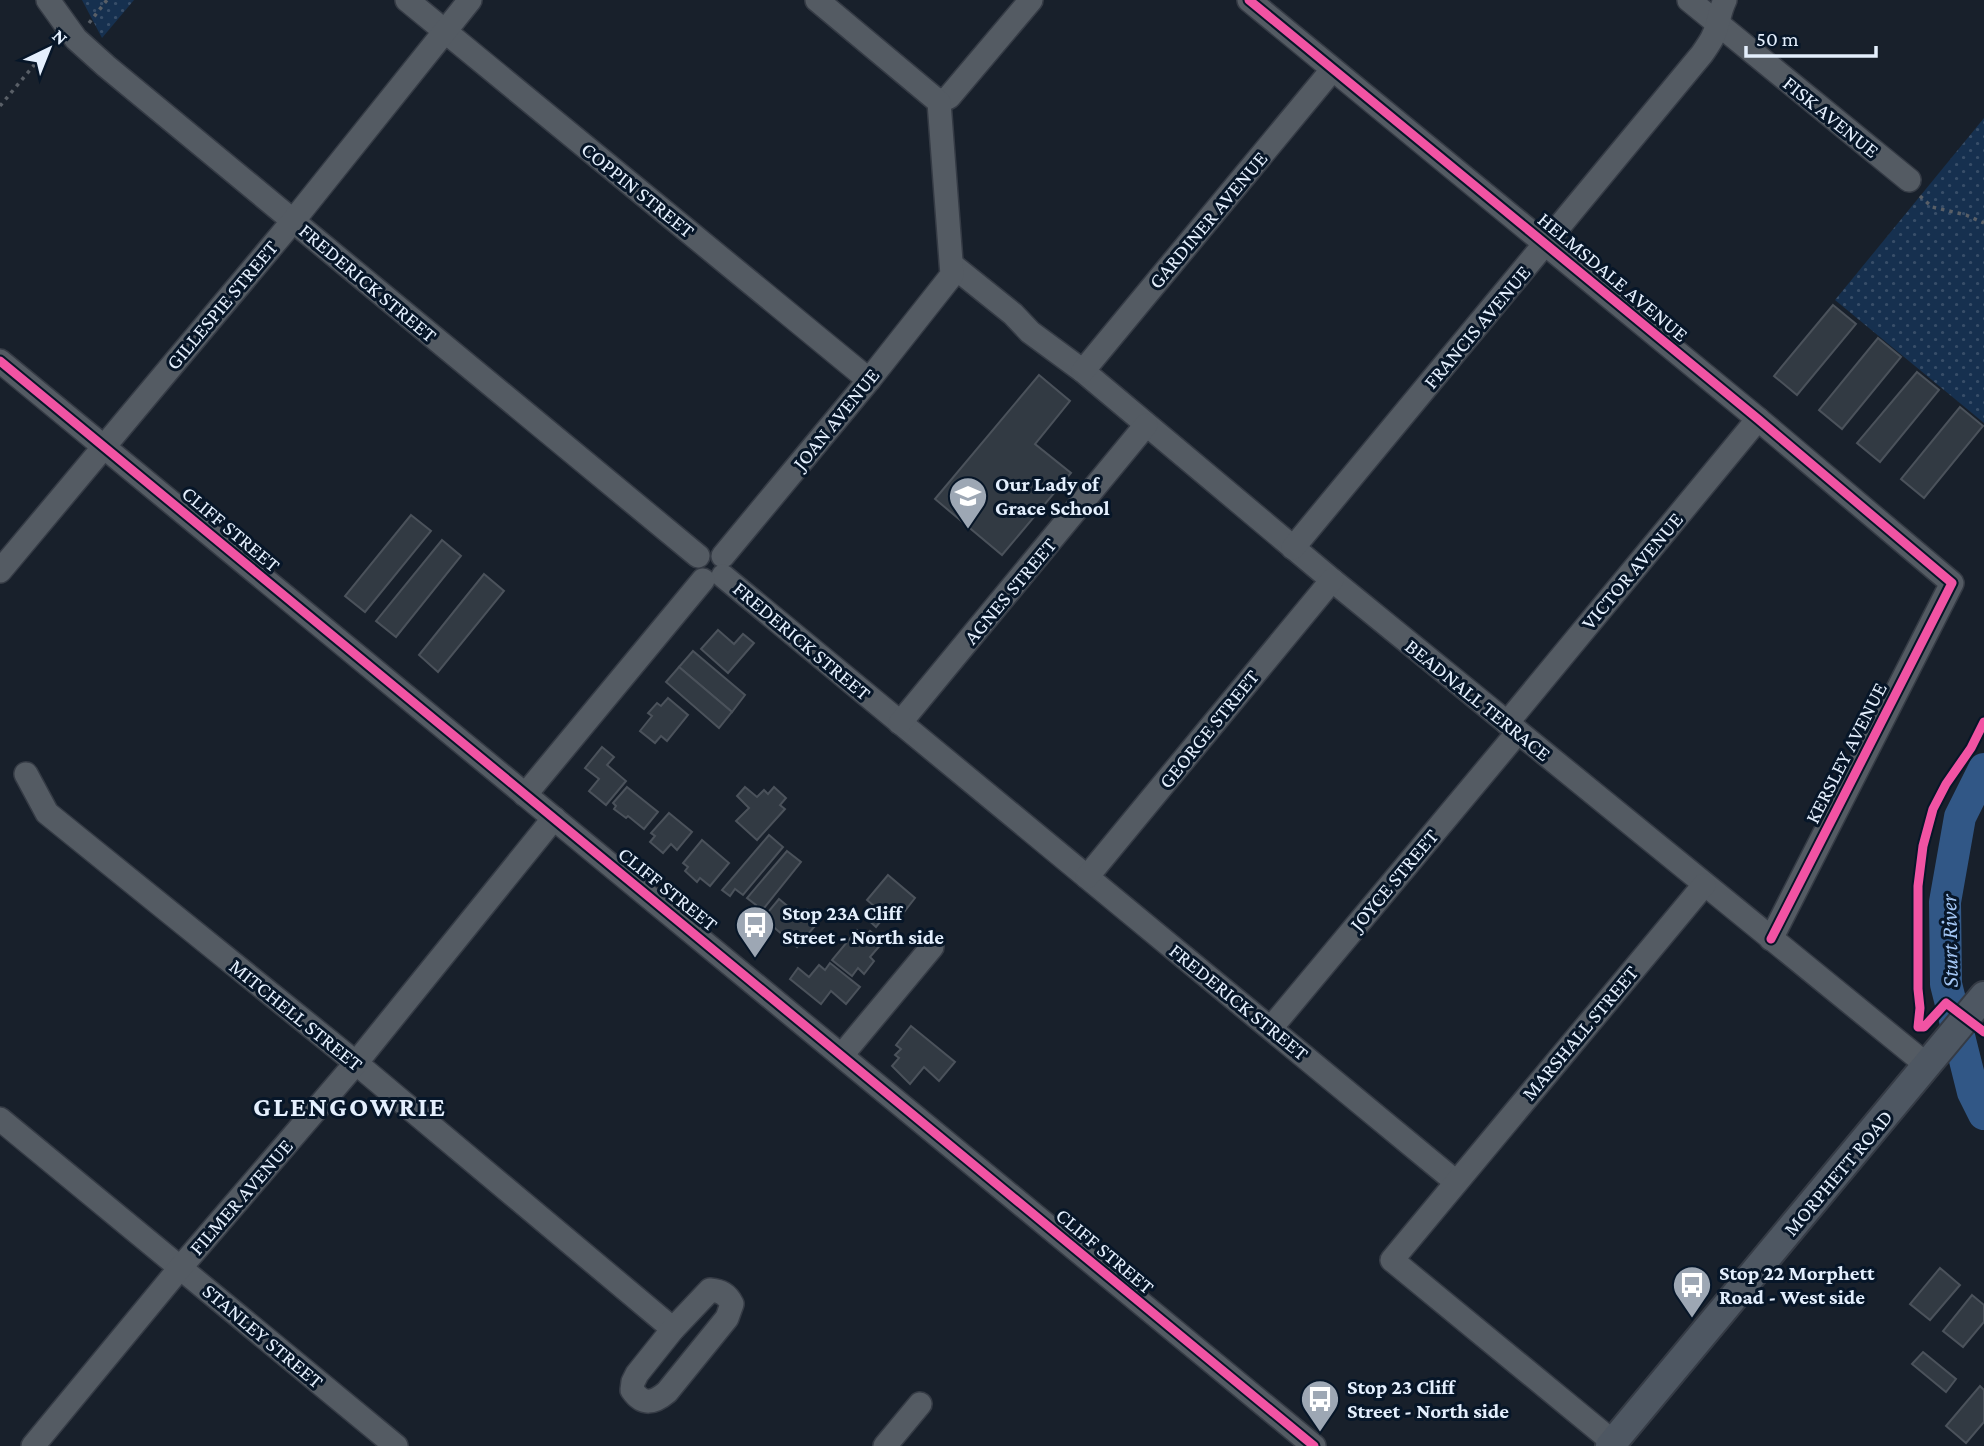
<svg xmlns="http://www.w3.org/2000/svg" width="1984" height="1446" font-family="'Crimson Pro',serif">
<defs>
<pattern id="park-dots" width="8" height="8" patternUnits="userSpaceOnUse" patternTransform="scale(1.75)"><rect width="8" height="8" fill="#16304f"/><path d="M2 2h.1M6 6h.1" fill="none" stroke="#384e69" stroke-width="1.8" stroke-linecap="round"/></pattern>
</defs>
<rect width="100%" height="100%" fill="#18202b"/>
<g fill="url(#park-dots)">
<polygon points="82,0 134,0 102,38"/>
<polygon points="1984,118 1984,423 1835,300"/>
</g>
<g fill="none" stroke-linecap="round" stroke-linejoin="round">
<polyline stroke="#315786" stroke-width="32" points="1984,769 1960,817 1945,902 1946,984 1973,1092 1984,1114"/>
</g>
<g fill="#323a43" stroke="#4b525b" stroke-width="2">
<polygon points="1833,305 1856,324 1797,395 1774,376"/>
<polygon points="1878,338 1901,357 1842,429 1819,410"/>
<polygon points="1917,372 1939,390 1880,462 1857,443"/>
<polygon points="1039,375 1070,401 1035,444 1071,473 1002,555 935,499"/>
<polygon points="1960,407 1983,426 1924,498 1901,479"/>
<polygon points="411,515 431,531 365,612 345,596"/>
<polygon points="442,540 461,556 396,637 376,621"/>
<polygon points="484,574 504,591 438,672 419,655"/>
<polygon points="718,630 734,644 743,634 754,643 728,673 701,649"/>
<polygon points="693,651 745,695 732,712 679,667"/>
<polygon points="679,667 732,712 719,728 666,682"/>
<polygon points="668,698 688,715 667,741 661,736 655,743 640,731 652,716 648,713 657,703 661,706"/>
<polygon points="602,747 614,757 607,765 626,781 606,805 589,791 599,779 585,768"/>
<polygon points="627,787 658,812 644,829 628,816 626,818 614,809 616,806 613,803"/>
<polygon points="745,787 757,797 764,790 768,794 774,787 786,798 780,805 785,809 757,840 736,821 749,808 737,796"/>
<polygon points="669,813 692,832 677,850 671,844 663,853 650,842 655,836 651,833"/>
<polygon points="769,835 783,847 743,895 735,889 730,896 722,890"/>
<polygon points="702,840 729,863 710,886 700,878 697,882 685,871 688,867 683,863"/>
<polygon points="787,851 801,862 756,918 750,913 756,905 747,898"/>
<polygon points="888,875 915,898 904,912 900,909 894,916 889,911 876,927 865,917 874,906 867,900"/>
<polygon points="779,899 796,913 799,909 803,913 807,909 820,920 797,947 763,918"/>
<polygon points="857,930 865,937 870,931 883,942 870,957 874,961 864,974 858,968 852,976 832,960"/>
<polygon points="830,963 860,987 846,1004 831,991 821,1004 790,979 798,968 809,977 819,965 825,970"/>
<polygon points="911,1026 955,1062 939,1081 924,1067 910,1084 892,1066 899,1058 895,1055 901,1049 896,1045"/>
<polygon points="1940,1268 1960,1285 1930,1320 1910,1304"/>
<polygon points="1972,1295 1984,1305 1984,1322 1963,1347 1943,1331"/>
<polygon points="1923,1352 1956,1379 1946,1392 1912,1364"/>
<polygon points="1980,1386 1984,1390 1984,1422 1966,1443 1946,1426"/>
</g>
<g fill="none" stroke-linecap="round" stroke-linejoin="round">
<g stroke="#353b45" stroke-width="26">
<g id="minor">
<polyline points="48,0 76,39 106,66 698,556"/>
<polyline points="407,0 869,380"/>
<polyline points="1249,0 1758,419 1952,583 1771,939"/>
<polyline points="1689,0 1909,180"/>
<polyline points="939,102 949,97 1031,0"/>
<polyline points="952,265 1013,314 1030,332 1083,371 1332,580 1928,1066"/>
<polyline points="0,361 1314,1446"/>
<polyline points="1083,371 1332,70"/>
<path d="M1293 548 1702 54C1709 44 1716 34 1718 22 1720 14 1721 8 1725 0"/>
<polyline points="723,556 869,380 952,275 939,102 817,0"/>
<polyline points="0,571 293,221 470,0"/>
<polyline points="723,576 1456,1182"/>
<polyline points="900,723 1146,425"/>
<polyline points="1507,723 1758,419"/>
<polyline points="26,774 47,813 356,1063 673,1329"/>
<polyline points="525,795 703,580"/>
<polyline points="1087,877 1332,580"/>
<polyline points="1271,1028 1518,732"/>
<polyline points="842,1055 932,947"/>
<polyline points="0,1119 396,1446"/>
<path d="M710 1290C721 1291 727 1294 732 1304L727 1318 667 1392C654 1403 643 1406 632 1390L633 1382 637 1374 673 1329Z"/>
<polyline points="1613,1442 1392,1260 1704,885"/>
<polyline points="33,1446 180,1268 356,1063 554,818"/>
<polyline points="885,1446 920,1404"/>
</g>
</g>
<g stroke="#353b45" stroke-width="32">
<polyline id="major" points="1610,1446 1984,996"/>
</g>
<g stroke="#595f67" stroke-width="3.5" stroke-dasharray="3.5 5" stroke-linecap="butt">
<polyline points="89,23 107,0"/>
<polyline points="0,106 55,40"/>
<polyline points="1920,196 1932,207 1966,215 1984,223"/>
</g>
<use href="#minor" stroke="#545b63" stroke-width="23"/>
<use href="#major" stroke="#4e5762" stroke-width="28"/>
<g stroke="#071628" stroke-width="13">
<g id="cycleway">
<polyline points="1249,0 1758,419 1952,583 1771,939"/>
<polyline points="0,361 1314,1446"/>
<polyline points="1984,722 1971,748 1946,784 1933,809 1923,846 1918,886 1918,989 1920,1008 1918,1027 1924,1027 1946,1003 1984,1032"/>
</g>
</g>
<use href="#cycleway" stroke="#f153a3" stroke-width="9"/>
</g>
<defs>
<g id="school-pin" transform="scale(2.0125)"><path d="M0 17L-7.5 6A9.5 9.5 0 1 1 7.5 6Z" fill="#9da7b4" stroke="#071628"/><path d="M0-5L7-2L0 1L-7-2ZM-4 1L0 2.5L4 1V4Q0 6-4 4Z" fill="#fff"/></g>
<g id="bus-pin" transform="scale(2.0125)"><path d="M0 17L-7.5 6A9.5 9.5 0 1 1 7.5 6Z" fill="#9da7b4" stroke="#071628"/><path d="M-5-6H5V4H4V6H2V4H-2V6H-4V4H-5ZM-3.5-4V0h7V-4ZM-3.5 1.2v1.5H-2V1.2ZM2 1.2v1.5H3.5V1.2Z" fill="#fff"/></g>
</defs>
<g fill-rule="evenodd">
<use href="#school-pin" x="968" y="496"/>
<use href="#bus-pin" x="755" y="925"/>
<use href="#bus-pin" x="1692" y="1285"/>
<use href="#bus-pin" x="1320" y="1399"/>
</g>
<g text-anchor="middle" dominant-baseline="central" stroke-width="6" stroke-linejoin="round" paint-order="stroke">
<g font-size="21" fill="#e4effd" stroke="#071628">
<text transform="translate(1831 117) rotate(39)">FISK AVENUE</text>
<text transform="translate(638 190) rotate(39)">COPPIN STREET</text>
<text transform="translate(1208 220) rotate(-50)">GARDINER AVENUE</text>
<text transform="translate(1613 277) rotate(40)">HELMSDALE AVENUE</text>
<text transform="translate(368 283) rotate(40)">FREDERICK STREET</text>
<text transform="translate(222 305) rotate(-50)">GILLESPIE STREET</text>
<text transform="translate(1477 327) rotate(-50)">FRANCIS AVENUE</text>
<text transform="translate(836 419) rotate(-51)">JOAN AVENUE</text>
<text transform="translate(231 529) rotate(40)">CLIFF STREET</text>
<text transform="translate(1632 571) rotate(-50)">VICTOR AVENUE</text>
<text transform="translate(1010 591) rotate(-50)">AGNES STREET</text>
<text transform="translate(802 641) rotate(40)">FREDERICK STREET</text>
<text transform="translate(1478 700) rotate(39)">BEADNALL TERRACE</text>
<text transform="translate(1209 729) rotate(-51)">GEORGE STREET</text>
<text transform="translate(1846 753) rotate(-63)">KERSLEY AVENUE</text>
<text transform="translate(1394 880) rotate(-50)">JOYCE STREET</text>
<text transform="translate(668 889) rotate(39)">CLIFF STREET</text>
<text transform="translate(1239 1002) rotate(39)">FREDERICK STREET</text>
<text transform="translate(296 1015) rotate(39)">MITCHELL STREET</text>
<text transform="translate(1580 1033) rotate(-50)">MARSHALL STREET</text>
<text transform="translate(1838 1173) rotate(-50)">MORPHETT ROAD</text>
<text transform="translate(241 1197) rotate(-49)">FILMER AVENUE</text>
<text transform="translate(1105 1251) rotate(40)">CLIFF STREET</text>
<text transform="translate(263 1336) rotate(40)">STANLEY STREET</text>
</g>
<g font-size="21" font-weight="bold" fill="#e4effd" stroke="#071628" text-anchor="start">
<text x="995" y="484">Our Lady of<tspan x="995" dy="24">Grace School</tspan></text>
<text x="782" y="913">Stop 23A Cliff<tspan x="782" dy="24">Street - North side</tspan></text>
<text x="1719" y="1273">Stop 22 Morphett<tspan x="1719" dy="24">Road - West side</tspan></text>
<text x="1347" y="1387">Stop 23 Cliff<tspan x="1347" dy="24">Street - North side</tspan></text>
</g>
<g font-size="23" font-style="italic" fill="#a4c7f5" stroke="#071628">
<text transform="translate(1949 941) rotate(-91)">Sturt River</text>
</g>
<g font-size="28" font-weight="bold" letter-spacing="2" fill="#e4effd" stroke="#071628">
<text x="350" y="1106">GLENGOWRIE</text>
</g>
</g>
<g transform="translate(49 49) rotate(43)" stroke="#071628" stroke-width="5" paint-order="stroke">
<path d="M0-5L12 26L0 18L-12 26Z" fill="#e4effd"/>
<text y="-10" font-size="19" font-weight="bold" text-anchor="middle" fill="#e4effd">N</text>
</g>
<path d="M1746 46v10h130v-10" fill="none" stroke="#e4effd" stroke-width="3.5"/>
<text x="1756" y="46" font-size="21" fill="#e4effd" stroke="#071628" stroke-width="5" paint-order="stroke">50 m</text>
</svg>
